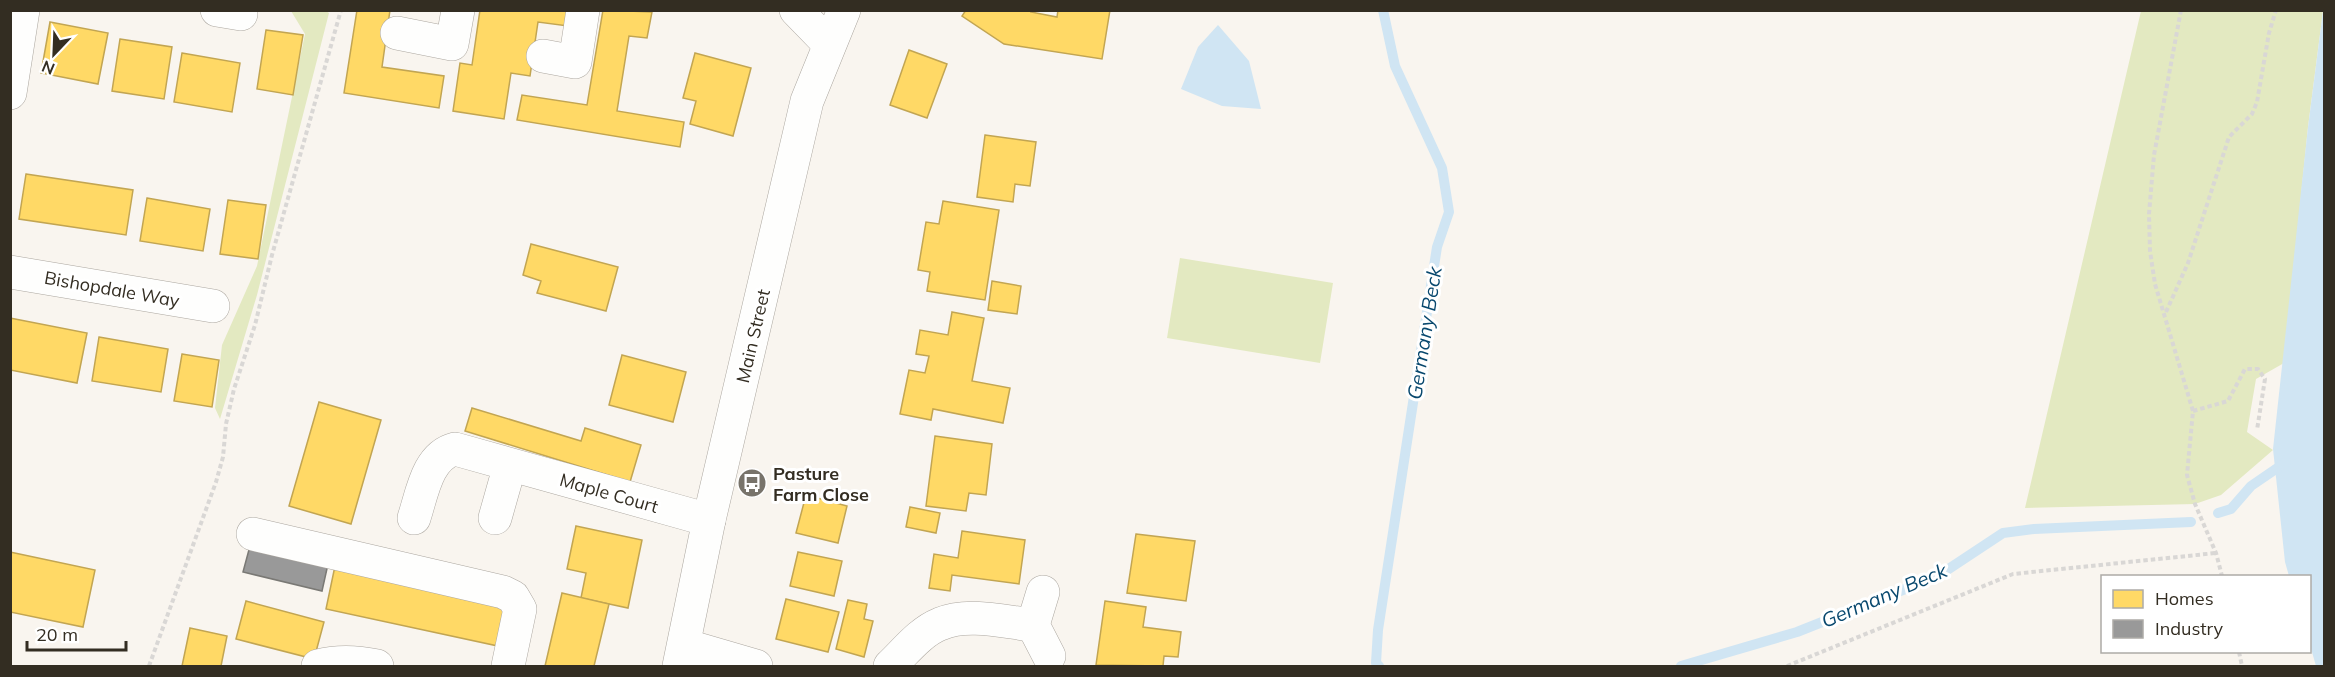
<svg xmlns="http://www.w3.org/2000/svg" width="2335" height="677" font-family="Mulish,sans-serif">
<rect width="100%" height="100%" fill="#f9f5ef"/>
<g fill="#e3e9c1">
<polygon points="291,11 326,11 329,13 257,295 220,419 215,408 222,345 257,266 305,34"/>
<polygon points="2141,11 2323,11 2308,127 2284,363 2256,379 2247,432 2273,450 2221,495 2195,504 2025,508"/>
<polygon points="1180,258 1333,283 1320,363 1167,338"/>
</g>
<g fill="#d0e5f3">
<polygon points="2323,11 2324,666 2316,666 2310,645 2310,576 2289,576 2285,562 2273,449 2308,127"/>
<polygon points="1218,25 1249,61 1261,109 1222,106 1181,89 1198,47"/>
</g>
<g fill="#ffd966" stroke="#c2a552" stroke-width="1.5">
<polygon points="357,10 390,10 382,67 444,76 439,108 344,93"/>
<polygon points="480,10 571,10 568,26 538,22 530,76 511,73 504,119 453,111 460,63 472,65"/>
<polygon points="603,10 652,12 647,38 629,36 617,111 684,122 680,147 517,120 522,95 587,105"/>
<polygon points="966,10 1032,10 1031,12 1057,17 1058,10 1110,10 1102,59 1004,44 962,16"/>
<polygon points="50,22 108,33 98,84 41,73"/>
<polygon points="266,30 303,35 293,95 257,89"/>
<polygon points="120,39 172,47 164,99 112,91"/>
<polygon points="909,50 947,64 927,118 890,105"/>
<polygon points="182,53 240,63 232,112 174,102"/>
<polygon points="695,53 751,68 733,136 690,124 696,101 683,98"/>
<polygon points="985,135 1036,142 1030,186 1015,184 1013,202 977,197"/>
<polygon points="26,174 133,190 126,235 19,219"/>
<polygon points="147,198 210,209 203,251 140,241"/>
<polygon points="228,200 266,205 258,259 220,254"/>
<polygon points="943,201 999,210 985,300 927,291 930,272 918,270 926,222 939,224"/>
<polygon points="531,244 618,267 606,311 537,293 541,281 523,275"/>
<polygon points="992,281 1021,286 1017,314 988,310"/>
<polygon points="952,312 984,318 972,381 1010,388 1003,423 933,409 931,420 900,414 909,370 925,373 929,356 916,354 920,330 948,335"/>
<polygon points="10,318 87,333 77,383 10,370"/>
<polygon points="99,337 168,349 161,392 92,381"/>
<polygon points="182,354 219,360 212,407 174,401"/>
<polygon points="622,355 686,372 673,422 609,405"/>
<polygon points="319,402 381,420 351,524 289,506"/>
<polygon points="472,408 581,441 585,428 641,445 630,482 465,431"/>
<polygon points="935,436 992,444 986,495 969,493 966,511 926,506"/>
<polygon points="806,495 847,506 838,543 796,533"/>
<polygon points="910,507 940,513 936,533 906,527"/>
<polygon points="576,526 642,540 628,608 581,598 586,573 567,569"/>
<polygon points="962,531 1025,540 1019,584 952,575 950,591 929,588 934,554 958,558"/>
<polygon points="1136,534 1195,541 1186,601 1127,593"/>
<polygon points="10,552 95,570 83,627 10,612"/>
<polygon points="798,552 842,561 834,596 790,586"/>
<polygon points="335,566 507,603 498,646 326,609"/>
<polygon points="562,593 609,604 594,666 545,666"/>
<polygon points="786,599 839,612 828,652 776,639"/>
<polygon points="848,600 867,604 864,619 873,621 864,657 836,649"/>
<polygon points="246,601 324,622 314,659 236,639"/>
<polygon points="1105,601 1146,607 1143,627 1181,632 1178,657 1164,656 1163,666 1096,665"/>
<polygon points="190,628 227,636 221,666 182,666"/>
</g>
<polygon fill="#999" stroke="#7a7975" stroke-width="1.5" points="250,546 328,564 322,591 243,572"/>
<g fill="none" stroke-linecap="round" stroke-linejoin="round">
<g stroke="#d0e5f3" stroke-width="10">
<polyline points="2218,513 2231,509 2251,486 2286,462"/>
<polyline points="1379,666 1376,663 1378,630 1437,247 1449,212 1442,168 1395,66 1383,10"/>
<polyline points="1681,666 1797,632 1938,576 2003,533 2034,529 2191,522"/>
</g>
<g stroke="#aca7a0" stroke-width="34">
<g id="minor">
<polyline points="217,10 241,14"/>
<polyline points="796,10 829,44"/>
<polyline points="397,33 452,44 458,10"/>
<polyline points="543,56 575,62 583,10"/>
<polyline points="10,93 23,10"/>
<polyline points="10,272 213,306"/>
<path d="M414 518C422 494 427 456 455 449L709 520"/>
<polyline points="495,518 510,465"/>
<polyline points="253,534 503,592 513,597 520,609 508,666"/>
<polyline points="1043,592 1033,625 1049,656"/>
<polyline points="684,645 756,666"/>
<path d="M318 666C337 661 358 662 377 666"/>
<path d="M890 666C905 652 920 632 940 624 968 612 1004 622 1033 625"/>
</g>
</g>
<g stroke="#aca7a0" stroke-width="34">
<polyline id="major" points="679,666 709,520 807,101 844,10"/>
</g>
<g stroke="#d9d7d5" stroke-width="4" stroke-dasharray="4.5 3" stroke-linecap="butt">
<polyline points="2181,10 2154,155 2149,214 2150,251 2155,284 2193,411 2187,475 2195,504 2216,553 2222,576"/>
<polyline points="2166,312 2188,263 2229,137 2252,114 2257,102 2269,33 2276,10"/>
<polyline points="2193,411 2228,401 2245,369 2258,369 2265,379 2257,430"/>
<polyline points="2239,652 2242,666"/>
<polyline points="149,666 216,482 223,457 226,424 234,389 255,325 272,255 341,10"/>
<polyline points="1787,666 2013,574 2216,553"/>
</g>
<use href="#minor" stroke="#fefefd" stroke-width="33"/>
<use href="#major" stroke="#fefefd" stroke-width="33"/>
</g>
<defs>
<g id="bus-disc" transform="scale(1.5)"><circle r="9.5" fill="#78736a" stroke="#fff"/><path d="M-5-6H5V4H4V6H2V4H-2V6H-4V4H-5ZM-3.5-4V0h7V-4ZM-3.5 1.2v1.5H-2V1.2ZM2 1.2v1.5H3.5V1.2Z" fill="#fff"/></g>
</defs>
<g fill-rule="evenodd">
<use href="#bus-disc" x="752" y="483"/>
</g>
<g text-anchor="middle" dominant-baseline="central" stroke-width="6" stroke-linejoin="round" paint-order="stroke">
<g font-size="18" fill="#332d22" stroke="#fff">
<text transform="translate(112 289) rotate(10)">Bishopdale Way</text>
<text transform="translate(753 336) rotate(-77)">Main Street</text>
<text transform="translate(609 493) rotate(16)">Maple Court</text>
</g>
<g font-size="18" font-weight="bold" fill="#332d22" stroke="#fff" text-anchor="start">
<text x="773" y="473">Pasture<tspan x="773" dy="21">Farm Close</tspan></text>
</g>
<g font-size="20" font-style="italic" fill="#08486e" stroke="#fff">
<text transform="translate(1424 333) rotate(-81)">Germany Beck</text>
<text transform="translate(1884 595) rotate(-23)">Germany Beck</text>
</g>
</g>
<rect width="2335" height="677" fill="none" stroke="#332d22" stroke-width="24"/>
<rect x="2101" y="575" width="210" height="78" fill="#ffffff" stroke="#adaba7" stroke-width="1.5"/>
<rect x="2113" y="590" width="30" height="18" fill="#ffd966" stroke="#adaba7" stroke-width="1.5"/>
<text x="2155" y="605" font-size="18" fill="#332d22">Homes</text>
<rect x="2113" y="620" width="30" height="18" fill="#999999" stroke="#adaba7" stroke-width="1.5"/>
<text x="2155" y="635" font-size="18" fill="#332d22">Industry</text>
<g transform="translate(54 54) rotate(203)" stroke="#ffffff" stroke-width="4.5" paint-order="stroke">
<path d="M0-4.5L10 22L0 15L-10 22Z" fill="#332d22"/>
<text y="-9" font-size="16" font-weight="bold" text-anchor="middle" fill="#332d22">N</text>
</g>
<path d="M27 641v9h99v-9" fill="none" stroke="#332d22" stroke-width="3"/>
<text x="36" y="641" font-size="18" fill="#332d22" stroke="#ffffff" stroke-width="4.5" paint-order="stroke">20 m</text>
</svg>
